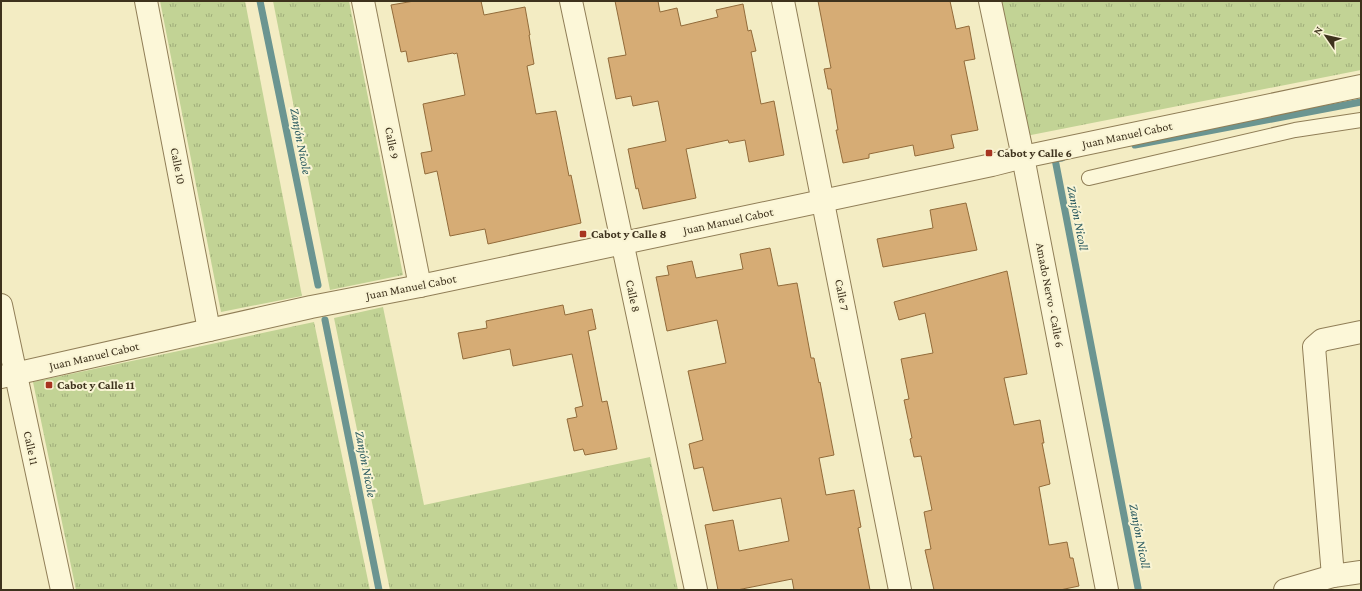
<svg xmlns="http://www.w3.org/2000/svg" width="1362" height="591" font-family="'Crimson Pro',serif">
<defs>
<pattern id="grass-tufts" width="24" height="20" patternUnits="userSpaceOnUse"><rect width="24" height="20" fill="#c2d395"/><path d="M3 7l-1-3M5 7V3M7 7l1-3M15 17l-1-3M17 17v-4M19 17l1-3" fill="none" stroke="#9fac79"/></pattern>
</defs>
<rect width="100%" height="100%" fill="#f3ecc3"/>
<g fill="url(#grass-tufts)">
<polygon points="160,1 245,1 302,296 221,312"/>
<polygon points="273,1 349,1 403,275 330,290"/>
<polygon points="1000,1 1361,1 1361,70 1026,136"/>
<polygon points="383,307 424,505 650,457 678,590 390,590 334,318"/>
<polygon points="314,322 370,590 76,590 33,382"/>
</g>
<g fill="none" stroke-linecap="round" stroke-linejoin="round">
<g stroke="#6b9591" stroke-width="7">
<polyline points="260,1 318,285"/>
<polyline points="1135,145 1361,102"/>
<polyline points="1062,158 1055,159 1138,588"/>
<polyline points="325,320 379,590"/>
</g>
</g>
<g fill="#d6ac75" stroke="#926b3a">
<polygon points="414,1 481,1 484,15 525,7 530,35 529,35 534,64 527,66 536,114 556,111 569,176 571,175 581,223 488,244 485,229 450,236 437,171 425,174 421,153 432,151 423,104 465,95 457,53 454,54 453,53 408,62 406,51 401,52 391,5"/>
<polygon points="615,1 658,1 660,12 677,8 681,26 718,17 716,10 743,4 748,31 751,30 756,51 751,52 761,104 774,101 784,155 749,162 745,140 729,143 728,140 686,149 696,198 643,209 638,188 636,189 628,149 666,141 658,101 633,106 631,96 616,99 608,58 626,55"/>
<polygon points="818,1 950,1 956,29 969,26 975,59 964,61 978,130 951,135 954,148 915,156 913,145 869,154 869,158 843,163 836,130 838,130 831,89 828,89 824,69 831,68"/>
<polygon points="966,203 977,250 883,267 877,239 933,228 930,210"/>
<polygon points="770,248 778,286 797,283 811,358 814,358 819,383 820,382 834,455 819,458 826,495 854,490 861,527 858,528 870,590 794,590 792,579 737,590 718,590 705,525 733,520 739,551 789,541 781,498 713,511 703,467 694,469 689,444 703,440 688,371 726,363 717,320 667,331 656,277 669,275 667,266 692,261 696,278 743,269 740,254"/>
<polygon points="1007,271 1027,374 1004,378 1014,425 1040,420 1044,443 1042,443 1050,484 1039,487 1049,545 1067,542 1070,558 1073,558 1079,586 1060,590 934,590 925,550 931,549 924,512 932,510 921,456 914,457 910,439 912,438 904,400 909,399 901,359 933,353 925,313 899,320 894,302"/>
<polygon points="563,305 565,315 592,309 596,329 588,331 602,402 607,401 617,449 585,455 583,449 574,451 567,419 577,417 575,408 583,406 572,354 513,366 510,349 463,359 458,333 487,328 486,321"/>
</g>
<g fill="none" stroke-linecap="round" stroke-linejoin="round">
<g stroke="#907e57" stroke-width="16">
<polyline id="service" points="1089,178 1295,130 1361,120"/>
</g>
<g stroke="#907e57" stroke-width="24">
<g id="minor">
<polyline points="146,1 209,330"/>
<polyline points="363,1 420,286"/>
<polyline points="571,1 696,590"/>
<polyline points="783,1 900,590"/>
<polyline points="990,1 1023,157 1107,590"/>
<polyline points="1,305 62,590"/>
<polyline points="1,377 311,307 420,286 992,165 1023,157 1361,86"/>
<polyline points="1333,576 1314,347 1322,340 1361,332"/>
<polyline points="1285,590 1333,576 1361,572"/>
</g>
</g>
<use href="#service" stroke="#fcf7d8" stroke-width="14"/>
<use href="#minor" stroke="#fcf7d8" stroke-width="22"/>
</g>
<g fill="#a73420" stroke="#f9f4d4" stroke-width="1.5">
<rect x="985" y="149" width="8" height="8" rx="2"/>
<rect x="579" y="230" width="8" height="8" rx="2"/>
<rect x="45" y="381" width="8" height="8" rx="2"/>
</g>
<g text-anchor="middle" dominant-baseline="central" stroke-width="4" stroke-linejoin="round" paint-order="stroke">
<g font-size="12" fill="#3e321d" stroke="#f9f4d4">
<text transform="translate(1127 135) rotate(-12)">Juan Manuel Cabot</text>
<text transform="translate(392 143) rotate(79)">Calle 9</text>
<text transform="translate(178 166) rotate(79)">Calle 10</text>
<text transform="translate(728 221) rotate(-12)">Juan Manuel Cabot</text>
<text transform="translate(411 287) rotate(-11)">Juan Manuel Cabot</text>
<text transform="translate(842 295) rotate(79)">Calle 7</text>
<text transform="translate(1050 295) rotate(79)">Amado Nervo - Calle 6</text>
<text transform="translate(633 296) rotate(78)">Calle 8</text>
<text transform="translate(94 356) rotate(-13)">Juan Manuel Cabot</text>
<text transform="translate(31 448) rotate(78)">Calle 11</text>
</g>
<g font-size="12" font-weight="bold" fill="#3e321d" stroke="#f9f4d4" text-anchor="start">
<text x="997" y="153">Cabot y Calle 6</text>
<text x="591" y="234">Cabot y Calle 8</text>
<text x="57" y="385">Cabot y Calle 11</text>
</g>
<g font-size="13" font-style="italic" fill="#2b5b60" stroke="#f9f4d4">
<text transform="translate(301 141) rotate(79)">Zanjón Nicole</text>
<text transform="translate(1078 218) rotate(79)">Zanjón Nicoll</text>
<text transform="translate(366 464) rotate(79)">Zanjón Nicole</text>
<text transform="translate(1140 536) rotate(79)">Zanjón Nicoll</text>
</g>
</g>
<rect width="1362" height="591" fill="none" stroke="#3e321d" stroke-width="4"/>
<g transform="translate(1326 36) rotate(304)" stroke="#f9f4d4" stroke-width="3" paint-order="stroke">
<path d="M0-3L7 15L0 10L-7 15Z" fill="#3e321d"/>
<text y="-6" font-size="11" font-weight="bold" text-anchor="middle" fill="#3e321d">N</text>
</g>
</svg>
